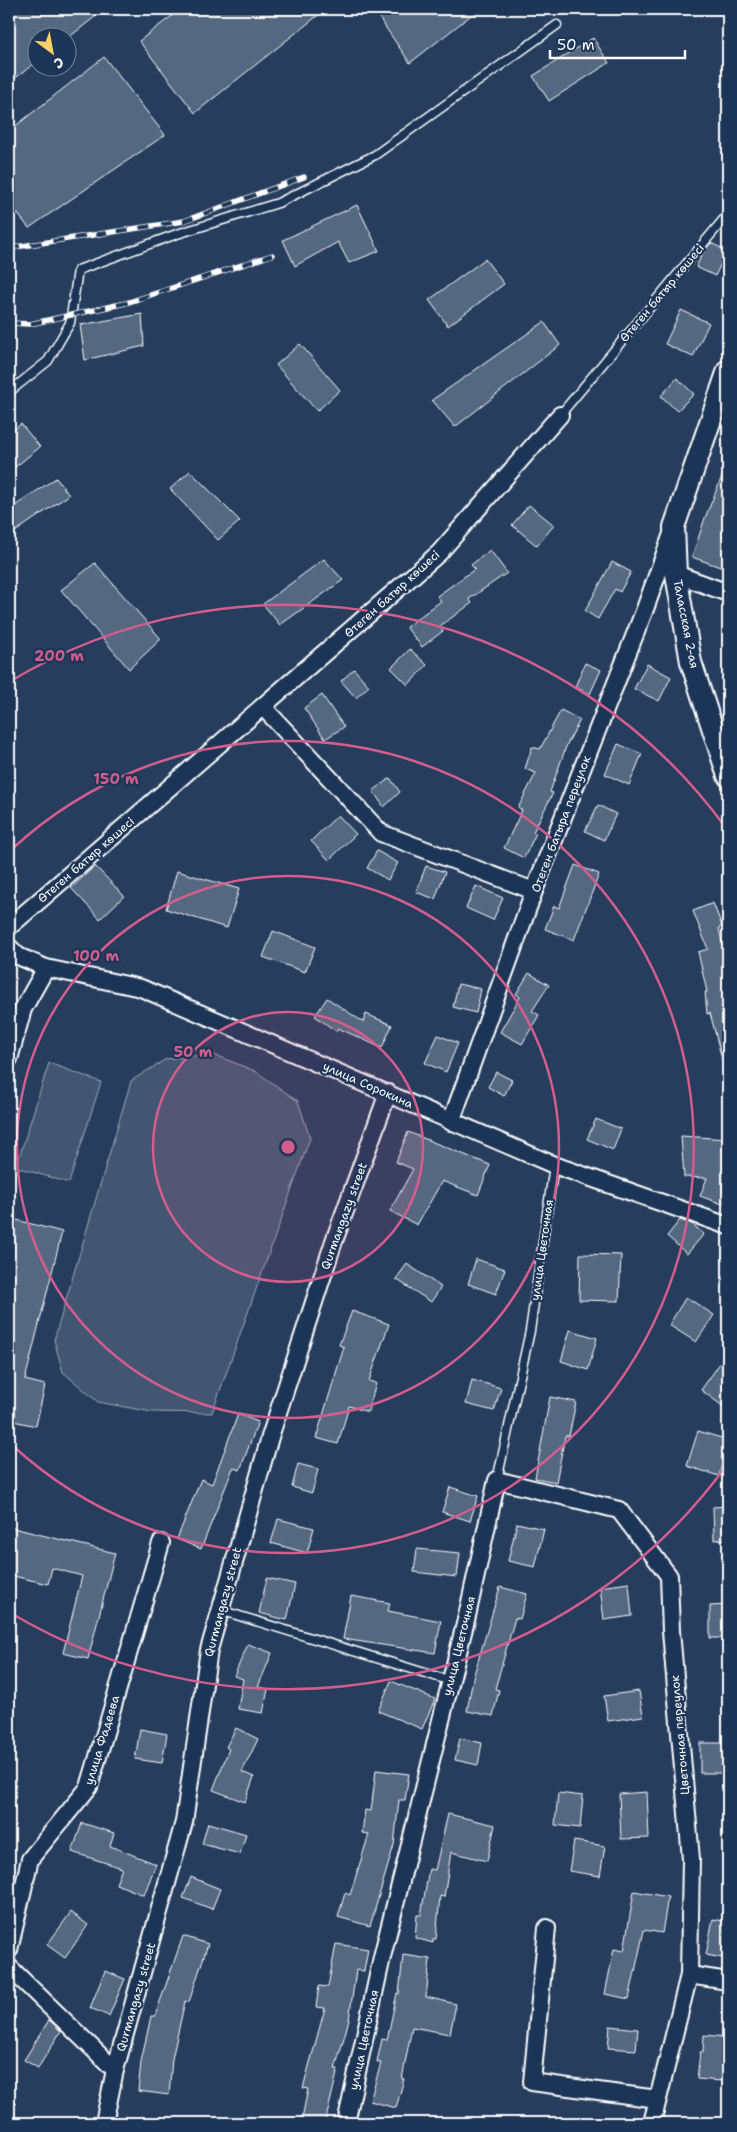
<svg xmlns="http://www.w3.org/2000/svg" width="737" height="2132" font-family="'Shantell Sans',sans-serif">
<rect width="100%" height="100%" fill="#263d5e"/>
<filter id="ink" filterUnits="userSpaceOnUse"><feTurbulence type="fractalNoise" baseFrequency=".02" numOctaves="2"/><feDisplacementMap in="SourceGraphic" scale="10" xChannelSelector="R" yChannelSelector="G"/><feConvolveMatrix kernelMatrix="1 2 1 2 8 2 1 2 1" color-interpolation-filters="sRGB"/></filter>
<g filter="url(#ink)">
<g fill="#425672" stroke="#a0aab8">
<polygon points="212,1054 255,1071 298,1101 310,1138 212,1413 152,1412 98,1402 63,1372 54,1340 131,1081 166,1059"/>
<polygon points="49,1063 101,1082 69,1183 16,1167"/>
</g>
<g fill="#556781" stroke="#fff">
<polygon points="9,9 105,9 68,38 38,38 38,61 9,83"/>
<polygon points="181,9 326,9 195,113 139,41"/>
<polygon points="373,9 479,9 410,63"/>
<polygon points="593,38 609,63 549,101 533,76"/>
<polygon points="104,57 165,135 29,228 9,203 9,131"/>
<polygon points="357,205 379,251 349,263 338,242 295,266 283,240"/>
<polygon points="711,243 727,251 715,276 696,267 704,251"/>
<polygon points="485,259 504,284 448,326 429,300"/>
<polygon points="681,310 709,323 693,357 665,344"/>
<polygon points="142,314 144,346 85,360 80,325"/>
<polygon points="544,322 560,345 455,427 432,400"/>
<polygon points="300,344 340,390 317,411 276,365"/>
<polygon points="677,378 694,394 677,411 661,396"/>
<polygon points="21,424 40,447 9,472 9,434"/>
<polygon points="728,462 728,553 723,568 692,557 705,518"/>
<polygon points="190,471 240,521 218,540 170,489"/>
<polygon points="56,478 69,495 9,536 9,510"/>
<polygon points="529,505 554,525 537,546 512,525"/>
<polygon points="490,550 507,573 469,599 472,603 440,626 443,631 422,647 406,627 441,601 437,596 475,569 471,565"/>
<polygon points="324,559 343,580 280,625 263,604"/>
<polygon points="612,562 631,572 620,592 615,589 598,619 585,611"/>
<polygon points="95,563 161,639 129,669 61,590"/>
<polygon points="410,649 427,665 408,685 391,668"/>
<polygon points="585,663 601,670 590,694 575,687"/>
<polygon points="647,664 671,677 659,701 634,689"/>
<polygon points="354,669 369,686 356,698 341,681"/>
<polygon points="322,695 344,727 325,739 304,708"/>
<polygon points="561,710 580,720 567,744 550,792 553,793 533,832 536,833 524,858 504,848 522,810 518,808 536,773 525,769 532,747 540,749"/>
<polygon points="618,744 642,754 629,785 605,774"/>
<polygon points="390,778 400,792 384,807 373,791"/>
<polygon points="598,805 616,814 604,840 585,831"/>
<polygon points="338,815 356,834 329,860 311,841"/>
<polygon points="377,851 398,863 388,880 367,868"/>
<polygon points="575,865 599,874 574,940 545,929 554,906 559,908"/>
<polygon points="95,866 124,896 100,919 71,888"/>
<polygon points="426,866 445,872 435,899 416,892"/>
<polygon points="177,871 239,889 227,928 166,909"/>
<polygon points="476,886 503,898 493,920 466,908"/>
<polygon points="713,903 722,926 719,928 728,971 728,1062 723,1063 710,1013 707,1014 705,992 707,992 698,952 708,949 693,911"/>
<polygon points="273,931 315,947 305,972 263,957"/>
<polygon points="529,973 549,985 532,1011 539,1015 522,1044 500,1032 520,997 516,994"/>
<polygon points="458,984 481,989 476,1013 453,1007"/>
<polygon points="327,998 363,1022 366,1014 392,1025 382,1048 338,1028 336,1031 315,1016"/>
<polygon points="438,1035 458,1043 446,1072 425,1063"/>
<polygon points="496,1072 512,1080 504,1096 488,1087"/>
<polygon points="596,1119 621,1129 613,1150 587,1139"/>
<polygon points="408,1132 490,1165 478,1195 442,1181 417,1225 390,1211 413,1169 396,1162"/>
<polygon points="681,1136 728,1139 728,1206 700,1196 707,1178 684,1177"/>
<polygon points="9,1218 62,1232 25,1380 45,1385 36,1426 9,1420"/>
<polygon points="680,1220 692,1224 704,1234 687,1254 667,1236"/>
<polygon points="580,1254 621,1255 619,1301 579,1300"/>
<polygon points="476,1259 505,1269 496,1294 468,1284"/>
<polygon points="407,1264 441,1287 431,1302 396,1279"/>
<polygon points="686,1297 714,1315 696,1342 669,1325"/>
<polygon points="352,1311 389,1324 369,1381 376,1383 368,1412 349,1406 338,1444 316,1438 344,1347 339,1345"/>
<polygon points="570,1330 597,1338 588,1370 561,1361"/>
<polygon points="728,1352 728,1410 701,1390"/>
<polygon points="472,1380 501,1388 494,1411 466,1404"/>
<polygon points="550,1397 576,1402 569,1436 565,1436 556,1482 535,1478"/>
<polygon points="238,1414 258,1422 240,1470 233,1468 201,1549 177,1539 201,1479 212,1484"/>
<polygon points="698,1431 728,1440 719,1476 687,1466"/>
<polygon points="298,1464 318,1469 312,1493 292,1487"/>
<polygon points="450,1487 478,1496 470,1521 442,1512"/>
<polygon points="728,1506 728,1539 714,1540 713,1507"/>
<polygon points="278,1519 314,1528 307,1553 271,1543"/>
<polygon points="517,1523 544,1529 535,1567 508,1561"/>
<polygon points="9,1527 115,1553 88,1659 63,1653 82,1576 52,1568 48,1584 9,1575"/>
<polygon points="417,1549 460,1553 457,1577 414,1572"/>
<polygon points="267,1578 295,1584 287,1620 259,1613"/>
<polygon points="629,1583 632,1616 604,1620 600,1587"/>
<polygon points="500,1587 527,1594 520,1619 515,1618 495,1689 499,1690 493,1716 467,1711 473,1678"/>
<polygon points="351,1596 390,1603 388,1611 441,1621 435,1653 343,1639"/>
<polygon points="728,1605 728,1638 710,1638 710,1606"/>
<polygon points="248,1644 272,1653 258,1687 268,1689 263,1713 238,1709 243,1679 234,1676"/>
<polygon points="391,1681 435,1699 422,1729 378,1711"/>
<polygon points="639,1691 643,1716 608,1721 604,1696"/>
<polygon points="236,1728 258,1739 242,1772 254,1777 245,1802 213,1790 229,1749 226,1747"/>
<polygon points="140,1729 167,1734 162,1763 135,1759"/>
<polygon points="460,1738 482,1743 478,1765 455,1760"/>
<rect x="700" y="1743" width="28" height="30"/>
<polygon points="376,1770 409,1774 405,1800 399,1800 394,1845 370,1926 338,1917 345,1893 350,1895 369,1834 362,1833 365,1810 371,1811"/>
<polygon points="647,1792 649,1838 621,1839 619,1794"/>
<polygon points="558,1793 583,1796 580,1828 555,1825"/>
<polygon points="448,1814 495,1825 487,1861 451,1852 444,1897 440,1896 436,1939 433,1939 433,1943 415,1938 417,1915 421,1915 429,1869 435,1870"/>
<polygon points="82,1823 114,1833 110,1846 156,1864 144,1895 116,1884 122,1868 72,1852"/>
<polygon points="208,1823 246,1834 240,1854 202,1844"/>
<polygon points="574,1841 605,1846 600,1876 569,1871"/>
<polygon points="191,1877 220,1889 212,1909 183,1898"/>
<polygon points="634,1891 668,1897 662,1933 644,1930 629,1999 605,1994 614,1949 624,1951"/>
<polygon points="71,1912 88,1925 65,1958 47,1945"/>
<polygon points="713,1919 728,1922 728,1959 706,1955"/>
<polygon points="183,1936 208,1944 189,2002 185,2001 172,2059 169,2095 138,2091 141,2062 151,2016 155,2016"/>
<polygon points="336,1944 368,1949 364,1971 356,1970 349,2020 335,2069 338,2069 325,2123 301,2123 308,2089 303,2088 325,2008 316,2007 319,1986 328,1987"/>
<polygon points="403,1955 430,1959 426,1997 456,2004 450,2034 412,2027 402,2079 404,2079 396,2108 370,2101 381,2063 377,2062 382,2039 387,2040 397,1993 399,1994"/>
<polygon points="105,1971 125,1979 109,2016 90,2008"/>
<polygon points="49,2020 61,2031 38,2068 24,2060"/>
<polygon points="610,2026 638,2029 636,2050 608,2048"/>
<polygon points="704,2035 726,2037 722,2081 697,2079 700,2052 703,2052"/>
</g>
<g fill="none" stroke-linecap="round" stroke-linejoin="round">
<g stroke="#fff" stroke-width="11">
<g id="service">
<polyline points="9,392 48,361 70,323 78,270 177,234 278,203 375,155 557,25"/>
<polyline points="560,415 728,214"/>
<polyline points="497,1480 530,1331 554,1165"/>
<polyline points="220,1610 451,1681"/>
</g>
</g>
<g stroke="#fff" stroke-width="20">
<g id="minor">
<polyline points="676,574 728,593"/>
<polyline points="263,707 381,833 534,891"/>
<polyline points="9,927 439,553 560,415"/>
<polyline points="9,947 18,956 46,968 141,988 554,1165 728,1226"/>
<polyline points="9,1059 23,1009 46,968"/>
<polyline points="451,1122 534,891 645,609 673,531"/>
<polyline points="547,1928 532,2082 657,2099"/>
<polyline points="9,1950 30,1859 89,1787 161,1543"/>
<polyline points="9,1967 115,2070"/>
<polyline points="689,1975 728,1981"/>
<polyline points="104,2123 115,2070 184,1822 209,1650 270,1437 334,1241 388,1093"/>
<polyline points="346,2123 382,1957 467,1616 497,1480 619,1510 669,1576 671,1631 691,1859 689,1975 652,2123"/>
</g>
</g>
<g stroke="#fff" stroke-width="24">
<polyline id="tertiary" points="728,370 674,527 676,574 691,662 728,776"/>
</g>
<use href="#service" stroke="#1d3557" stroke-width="8"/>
<use href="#minor" stroke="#1d3557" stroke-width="16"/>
<use href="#tertiary" stroke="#1d3557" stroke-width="20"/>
<g stroke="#fff" stroke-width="5.5">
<g id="rail">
<polyline points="9,248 184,221 304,177"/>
<polyline points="9,323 30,324 126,303 272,255"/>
</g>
</g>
<use href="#rail" stroke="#1d3557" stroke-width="4" stroke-dasharray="11" stroke-linecap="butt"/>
</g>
</g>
<circle cx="288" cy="1147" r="135" fill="#d45d8c" fill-opacity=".12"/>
<g fill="none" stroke="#d45d8c" stroke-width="2.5">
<circle cx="288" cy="1147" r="135"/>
<circle cx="288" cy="1147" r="271"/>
<path d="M11 850A406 406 0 1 1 11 1444"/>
<path d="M726 1466A542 542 0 0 1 9 1612M9 682A542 542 0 0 1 726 828"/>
</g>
<g text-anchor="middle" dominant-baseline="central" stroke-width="4.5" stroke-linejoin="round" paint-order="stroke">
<g font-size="12" fill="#fff" stroke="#1d3557">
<text transform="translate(662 293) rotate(-50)">Өтеген батыр көшесі</text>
<text transform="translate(392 594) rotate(-42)">Өтеген батыр көшесі</text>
<text transform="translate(686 624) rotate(79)">Таласская 2-ая</text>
<text transform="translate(561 824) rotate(-69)">Отеген батыра переулок</text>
<text transform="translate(86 860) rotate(-41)">Өтеген батыр көшесі</text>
<text transform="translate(368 1085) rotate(24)">улица Сорокина</text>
<text transform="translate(344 1216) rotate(-70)">Qurmangazy street</text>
<text transform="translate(542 1250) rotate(-82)">улица Цветочная</text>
<text transform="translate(223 1602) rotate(-75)">Qurmangazy street</text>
<text transform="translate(459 1646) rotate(-76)">улица Цветочная</text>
<text transform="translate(680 1735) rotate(-95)">Цветочная переулок</text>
<text transform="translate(102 1740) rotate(-73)">улица Фадеева</text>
<text transform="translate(136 1997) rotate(-74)">Qurmangazy street</text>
<text transform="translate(364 2040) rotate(-78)">улица Цветочная</text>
</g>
</g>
<circle cx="288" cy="1147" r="8" fill="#d45d8c" stroke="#1d3557" stroke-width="2.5"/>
<g font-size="15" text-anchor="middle" font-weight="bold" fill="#d45d8c" stroke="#1d3557" stroke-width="4.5" stroke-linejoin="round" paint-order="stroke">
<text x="59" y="661">200 m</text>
<text x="116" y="784">150 m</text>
<text x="96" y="961">100 m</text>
<text x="193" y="1057">50 m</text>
</g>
<rect width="737" height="2132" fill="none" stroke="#1d3557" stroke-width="30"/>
<rect x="15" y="15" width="707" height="2102" fill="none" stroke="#fff" stroke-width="2" filter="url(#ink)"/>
<g transform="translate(52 52) rotate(148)"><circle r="24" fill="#1d3557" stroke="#77869a"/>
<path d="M0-4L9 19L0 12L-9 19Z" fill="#ffd166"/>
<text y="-8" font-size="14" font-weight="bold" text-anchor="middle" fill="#ffffff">С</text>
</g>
<path d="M550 50v8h135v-8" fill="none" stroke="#ffffff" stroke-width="2.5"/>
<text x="557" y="50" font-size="15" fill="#ffffff" stroke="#1d3557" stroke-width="4" paint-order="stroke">50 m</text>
</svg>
